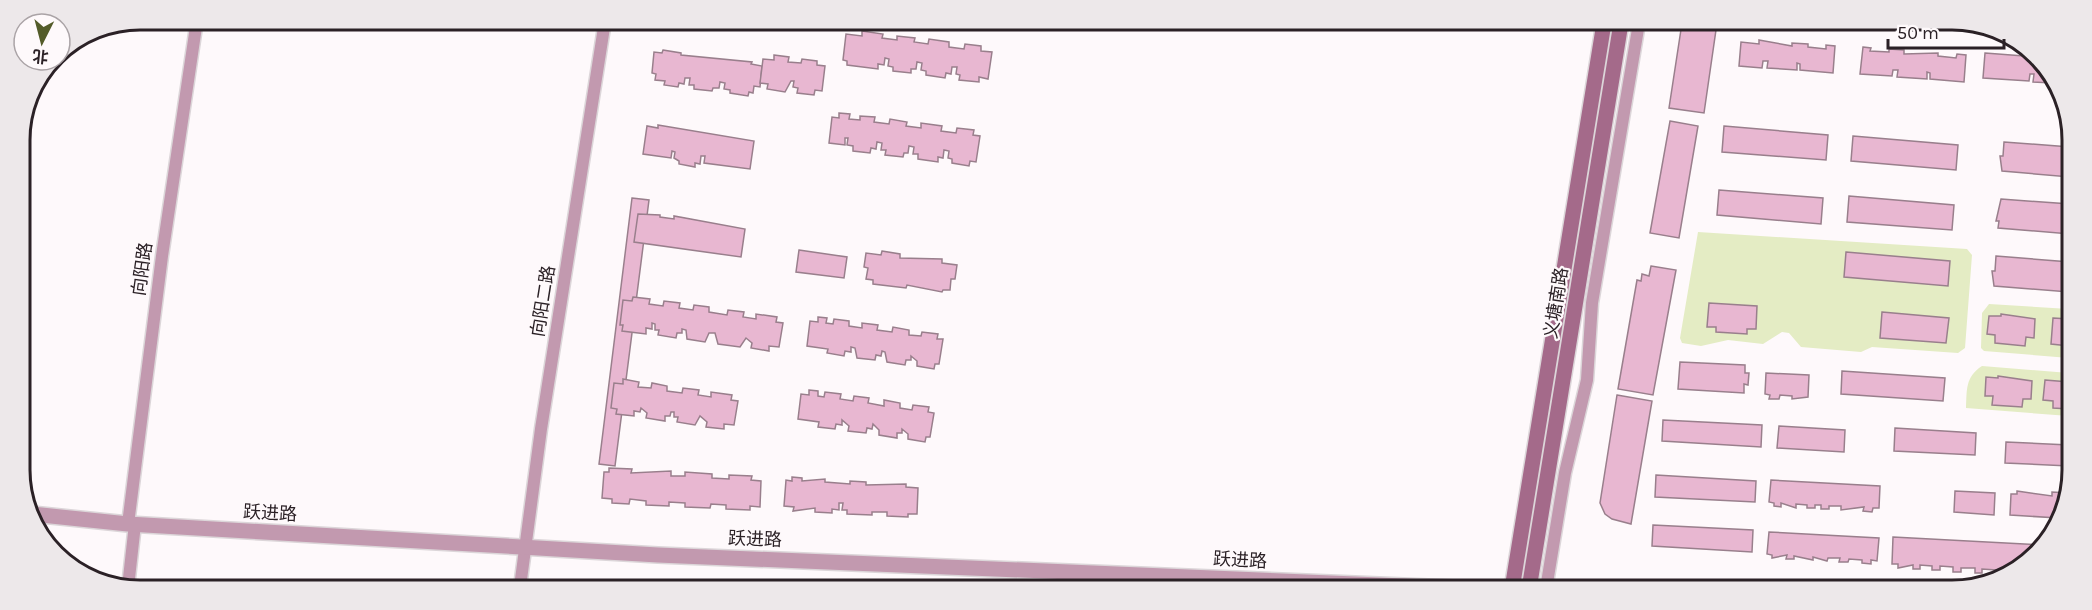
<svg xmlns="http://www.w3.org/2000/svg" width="2092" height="610" font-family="Karla,'Noto Sans SC',sans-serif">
<rect width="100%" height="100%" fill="#fef9fb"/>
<g fill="#e4ecc4">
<polygon points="1698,232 1967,249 1972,255 1965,348 1958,353 1872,347 1861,352 1801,347 1789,333 1782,332 1763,344 1728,340 1701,346 1682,343 1680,338"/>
<polygon points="1989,304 2069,309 2069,358 1984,351 1981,348 1982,313"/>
<path d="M1982 366 2069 373V416L1966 408C1967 390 1965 377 1982 366Z"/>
</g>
<g fill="#e8b7d1" stroke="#997f8c" stroke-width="1.5">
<polygon points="1682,23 1717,23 1704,113 1669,108"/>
<polygon points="862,31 883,34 882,38 897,40 897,36 915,38 914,42 928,44 929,39 949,42 949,47 964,49 965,44 981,46 981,51 992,52 988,79 979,77 979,82 959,80 960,75 956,74 957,67 952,67 951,74 946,73 945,78 926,75 926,71 921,70 922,63 917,62 916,69 911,69 911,73 893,71 893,67 888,66 889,59 885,58 884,65 878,64 878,69 847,65 847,61 843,60 846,34 862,36"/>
<polygon points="1759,40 1792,46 1792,43 1808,44 1808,47 1826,49 1826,45 1835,46 1833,73 1800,70 1800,64 1797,63 1797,70 1767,68 1768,61 1763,61 1762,68 1739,66 1741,42 1759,44"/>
<polygon points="1863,47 1871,48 1870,51 1889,52 1889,49 1904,50 1904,54 1938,53 1938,56 1956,58 1957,54 1966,55 1964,82 1930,79 1930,73 1927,72 1927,79 1897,77 1898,70 1893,70 1892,76 1860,74"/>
<polygon points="663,50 681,53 681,55 752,62 751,64 762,66 760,87 754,86 753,93 749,92 748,96 730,93 730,90 724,89 725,83 720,82 719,88 713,88 712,91 694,89 694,85 689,85 690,78 685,78 684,84 679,83 678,87 664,85 665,81 655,80 656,74 652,73 654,52 662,53"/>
<polygon points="1985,53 2038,57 2052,83 2033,82 2034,74 2030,74 2029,81 1983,78"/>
<polygon points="774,55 789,57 788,62 801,63 802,59 817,61 817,65 825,66 822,91 815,90 814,95 797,93 798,88 793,87 794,81 791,81 785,92 767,89 768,84 760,83 763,59 774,60"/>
<polygon points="839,113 850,114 849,119 860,120 860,116 875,117 874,122 889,124 890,119 907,122 906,126 921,128 921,123 942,126 941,131 956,133 957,128 974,130 973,135 980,136 976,162 970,161 969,166 952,163 952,159 948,158 949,151 944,150 943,158 938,157 938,162 918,159 918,154 913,154 914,147 909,146 908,153 904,153 903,157 885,155 886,150 881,150 882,143 877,142 876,149 871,148 870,153 853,151 853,146 847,145 848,138 845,138 845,145 829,143 832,117 839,118"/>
<polygon points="1670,121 1698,126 1679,238 1650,233"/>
<polygon points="658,125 754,141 750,169 704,163 705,156 701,156 700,164 695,163 695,167 679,164 679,161 674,158 675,152 672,151 671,158 643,154 647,126 658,128"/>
<polygon points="1724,126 1828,135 1826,160 1722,152"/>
<polygon points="1853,136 1958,145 1956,170 1851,161"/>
<polygon points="2004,142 2070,147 2070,177 2002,171 2000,156 2003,156"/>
<polygon points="1719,190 1823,198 1821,224 1717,215"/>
<polygon points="1849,196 1954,205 1952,230 1847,222"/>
<polygon points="632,198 649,200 615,466 599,464"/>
<polygon points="2001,199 2070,204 2070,234 1998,228 1999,221 1996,221"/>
<polygon points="638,214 660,215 660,217 674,219 674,216 745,229 741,257 634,242"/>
<polygon points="799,250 847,257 844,278 796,272"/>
<polygon points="882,251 900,254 900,258 942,259 942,263 957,265 955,279 951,279 950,290 943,290 942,292 907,285 906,288 873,284 873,280 866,279 868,268 864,267 866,253 881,255"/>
<polygon points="1846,252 1950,261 1948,286 1844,277"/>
<polygon points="1996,256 2070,262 2069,292 1994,286 1992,271 1995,271"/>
<polygon points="1651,266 1676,270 1653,395 1618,389 1637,280 1641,281 1642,274 1649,276"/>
<polygon points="633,297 650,299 649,304 663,306 664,301 680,303 679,308 693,310 694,305 709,307 709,312 727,315 728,310 744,312 743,317 756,319 756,314 777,317 776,322 783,323 779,347 769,346 769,351 751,348 752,343 746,338 740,347 718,344 715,333 709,333 705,342 687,339 686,330 682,329 682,333 677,333 676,338 658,335 659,330 655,330 655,324 652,323 652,329 646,328 646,334 622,331 623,325 620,325 623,300 632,301"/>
<polygon points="1709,303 1757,306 1756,329 1747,329 1747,334 1716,332 1716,327 1707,327"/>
<polygon points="1882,312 1949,318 1946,343 1880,338"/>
<polygon points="2001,314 2035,319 2034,338 2026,337 2025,346 1995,343 1995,335 1987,334 1989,316 2001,316"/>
<polygon points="818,317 827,318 826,323 833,324 834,319 849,321 849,326 862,328 862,323 878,325 877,330 892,332 893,327 909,330 909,335 921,336 922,332 938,334 937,339 943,339 939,364 935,364 934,369 917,366 917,361 911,356 911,360 906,360 905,365 887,362 885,352 882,351 881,356 876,355 875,360 857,358 855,348 851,347 851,352 845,351 844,356 827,353 828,349 807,346 810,321 818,322"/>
<polygon points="2053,318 2069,319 2069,346 2051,344"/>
<polygon points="1680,362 1745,365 1745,373 1749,373 1748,385 1744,384 1744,393 1678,389"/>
<polygon points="1842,371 1945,378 1943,401 1841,394"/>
<polygon points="1766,373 1809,375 1808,397 1792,399 1792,396 1780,395 1779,399 1769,399 1770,395 1765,394"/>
<polygon points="1998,376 2032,381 2031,399 2023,399 2022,407 1992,405 1993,396 1985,396 1986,377 1998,378"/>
<polygon points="623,379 639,382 638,387 651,388 652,383 667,386 667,391 682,393 683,388 699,390 698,395 711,397 711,392 732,395 731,400 738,401 734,425 724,424 724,429 706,427 707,422 700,416 695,425 677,422 678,417 674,417 674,412 671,412 670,416 665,416 665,421 646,418 647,413 641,408 640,412 634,411 634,416 616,414 617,409 611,408 614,383 623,384"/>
<polygon points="2045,380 2069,382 2069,409 2053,408 2053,401 2043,400"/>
<polygon points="809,390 818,391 818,396 824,397 825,392 841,394 840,399 853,401 854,396 869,398 868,403 884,406 884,400 900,403 900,408 912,410 913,405 929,407 928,412 934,413 930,437 926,437 925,442 908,439 908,434 902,429 902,433 897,433 897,438 879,435 879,430 873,424 872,429 867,428 866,433 848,431 849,426 842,420 842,425 836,424 835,429 818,427 819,422 798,419 801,394 809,395"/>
<polygon points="1617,395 1652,401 1631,524 1612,519 1605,514 1600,503"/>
<polygon points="1663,420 1762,425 1761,447 1662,441"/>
<polygon points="1779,426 1845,430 1844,452 1777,448"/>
<polygon points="1895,428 1976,433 1975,455 1894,451"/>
<polygon points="2006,442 2069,445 2069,466 2005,463"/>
<polygon points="609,468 632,469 631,473 671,471 671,476 685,476 685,472 712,474 712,478 729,479 729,475 752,476 751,480 761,481 760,507 750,506 750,510 726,509 726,505 711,504 710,508 685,507 685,503 669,502 669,506 646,505 646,501 630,499 629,504 612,503 612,499 602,498 604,472 609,472"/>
<polygon points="1656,475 1756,481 1755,502 1655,497"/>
<polygon points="792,477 802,478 802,481 825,479 825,482 850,484 850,481 866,482 866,485 906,484 906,487 918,488 917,514 908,514 908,517 887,516 887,512 872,512 872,515 847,514 847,510 842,510 843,503 839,503 839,510 832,509 832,513 815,512 815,508 793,511 794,507 784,506 786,480 792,481"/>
<polygon points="1771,480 1880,486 1879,508 1873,508 1872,512 1863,511 1864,507 1841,510 1841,506 1829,506 1829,509 1821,509 1821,505 1815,505 1815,508 1807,508 1807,505 1796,504 1796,508 1781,503 1781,507 1774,506 1774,503 1769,502"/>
<polygon points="1955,491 1995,493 1994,515 1954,512"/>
<polygon points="2017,491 2052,496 2052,492 2069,493 2068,501 2058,518 2010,515 2011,494 2017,494"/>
<polygon points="1653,525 1753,530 1752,552 1652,546"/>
<polygon points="1769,532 1879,538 1877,561 1871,560 1871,564 1862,563 1862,560 1849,559 1848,562 1839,562 1840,558 1828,558 1827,561 1813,557 1813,560 1794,556 1794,559 1786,559 1787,555 1772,558 1772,555 1767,554"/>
<polygon points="1893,537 2041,545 2031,561 2003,570 2000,574 1995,573 1996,570 1982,569 1982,573 1975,573 1975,568 1961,568 1961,572 1953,572 1953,567 1940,566 1940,570 1932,570 1932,566 1920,565 1920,569 1913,569 1913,565 1898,568 1898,564 1892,564"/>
</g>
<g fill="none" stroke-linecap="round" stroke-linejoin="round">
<g stroke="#dcd6d9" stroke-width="15">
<g id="minor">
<polyline points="128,524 162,256 197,20"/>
<polyline points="128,587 135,524"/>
<polyline points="520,587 541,429 605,21"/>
<polyline points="1546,589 1565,473 1587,380 1592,303 1639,23"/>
</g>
</g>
<g stroke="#dcd6d9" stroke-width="18">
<polyline id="tertiary" points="32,514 128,524 658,555 1477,589"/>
</g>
<g stroke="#dcd6d9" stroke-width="18">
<g id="secondary">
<polyline points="1512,589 1604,23"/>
<polyline points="1529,589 1621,23"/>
</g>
</g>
<use href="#minor" stroke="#c299af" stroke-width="12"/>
<use href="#tertiary" stroke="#c299af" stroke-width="15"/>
<use href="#secondary" stroke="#a46a8a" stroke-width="15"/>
</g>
<g text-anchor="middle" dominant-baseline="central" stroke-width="4.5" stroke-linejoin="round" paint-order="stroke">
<g font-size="18" fill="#2b2126" stroke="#fef9fb">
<text transform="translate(142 269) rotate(-82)">向阳路</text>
<text transform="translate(543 301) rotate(-81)">向阳二路</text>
<text transform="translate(1556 303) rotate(-81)">义塘南路</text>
<text transform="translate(270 513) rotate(3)">跃进路</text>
<text transform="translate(755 539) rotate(2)">跃进路</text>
<text transform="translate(1240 560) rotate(3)">跃进路</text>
</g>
</g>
<path d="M0 0H2092V610H0ZM140 30H1952A110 110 0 0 1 2062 140V470A110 110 0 0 1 1952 580H140A110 110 0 0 1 30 470V140A110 110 0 0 1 140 30Z" fill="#ede8ea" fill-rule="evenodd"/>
<path fill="none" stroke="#2b2126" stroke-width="3" d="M140 30H1952A110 110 0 0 1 2062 140V470A110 110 0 0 1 1952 580H140A110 110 0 0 1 30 470V140A110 110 0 0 1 140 30Z"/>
<g transform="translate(42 42) rotate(186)"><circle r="28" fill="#fef9fb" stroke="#aaa3a6" stroke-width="1.5"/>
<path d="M0-4.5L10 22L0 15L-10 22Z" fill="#535b29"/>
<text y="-9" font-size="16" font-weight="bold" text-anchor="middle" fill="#2b2126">北</text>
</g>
<path d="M1888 39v9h116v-9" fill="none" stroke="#2b2126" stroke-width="3"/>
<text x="1897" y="39" font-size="18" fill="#2b2126" stroke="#fef9fb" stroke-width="4.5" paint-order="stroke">50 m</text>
</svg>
